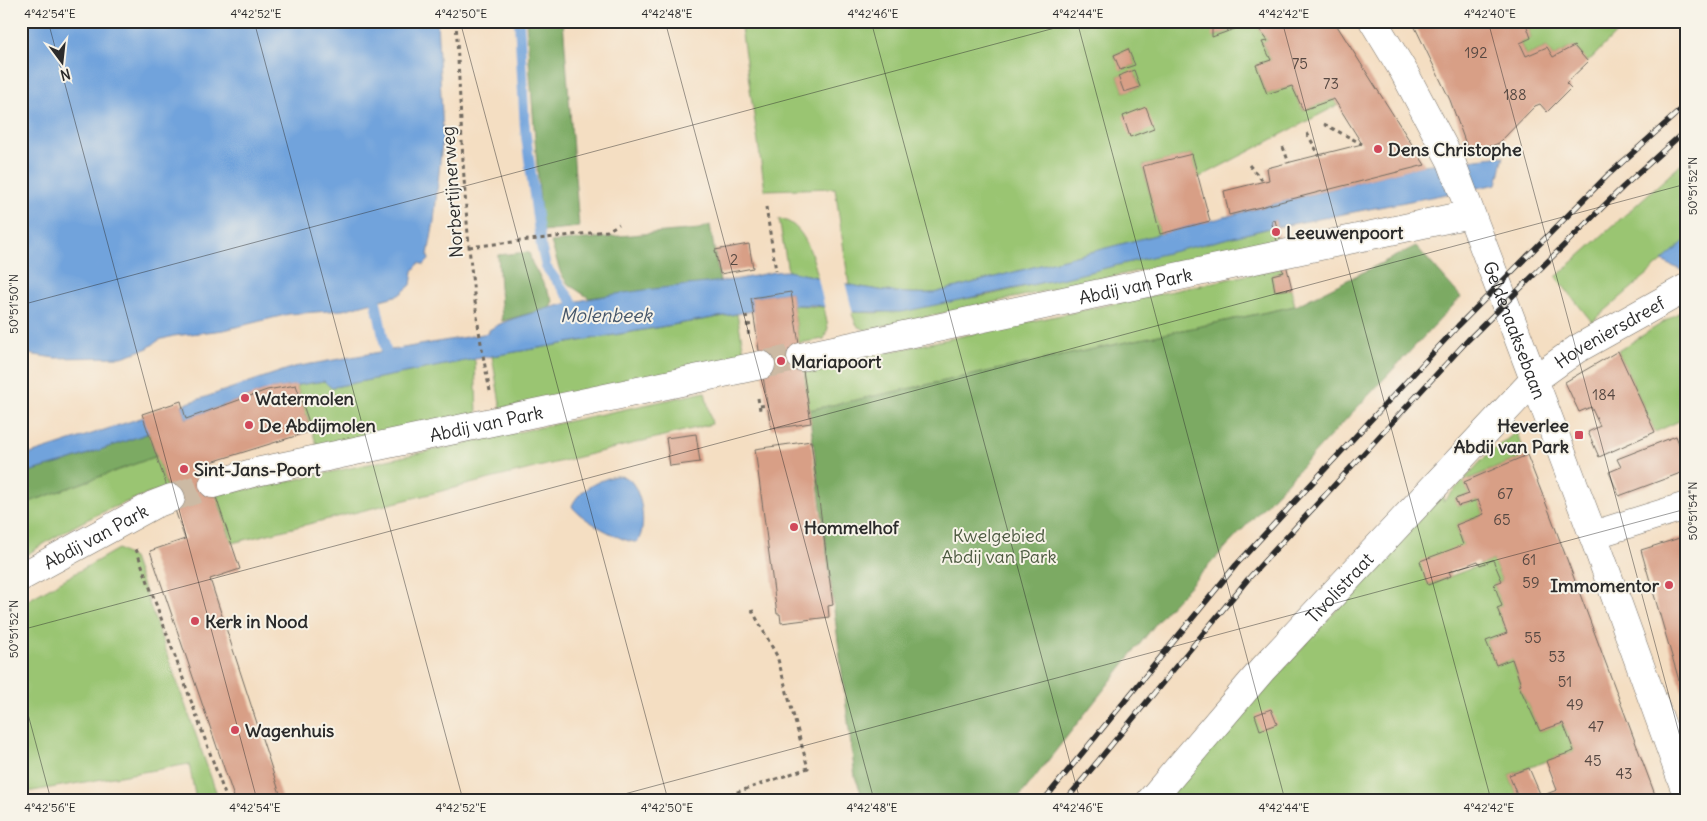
<svg xmlns="http://www.w3.org/2000/svg" width="1707" height="821" font-family="Delius,sans-serif">
<rect width="100%" height="100%" fill="#f7f3e8"/>
<filter id="ink" filterUnits="userSpaceOnUse"><feTurbulence type="fractalNoise" baseFrequency=".02" numOctaves="2"/><feDisplacementMap in="SourceGraphic" scale="10" xChannelSelector="R" yChannelSelector="G"/><feConvolveMatrix kernelMatrix="1 2 1 2 8 2 1 2 1" color-interpolation-filters="sRGB"/></filter>
<filter id="wash" filterUnits="userSpaceOnUse"><feTurbulence type="fractalNoise" baseFrequency=".0096" numOctaves="4" result="noise"/><feDisplacementMap in="SourceGraphic" scale="20" xChannelSelector="R" yChannelSelector="G"/><feGaussianBlur stdDeviation="1.12" result="paint"/><feColorMatrix in="noise" values="0 0 0 0 0 0 0 0 0 0 0 0 0 0 0 0 0 1.4 0 .05"/><feComposite in="paint" operator="in"/></filter>
<g filter="url(#wash)">
<rect width="100%" height="100%" fill="#f4dec2"/>
<g fill="#9ac572" stroke="#62784e" fill-rule="evenodd">
<path d="M740 21H1228L1229 23 1212 29 1213 37 1254 22 1268 41 1262 43 1271 60 1256 65 1267 94 1292 86 1303 110 1334 99 1338 105 1198 178 1192 154 1143 166 1160 234 934 293C905 295 878 290 849 285L835 188 765 190ZM1128 49 1135 65 1121 70 1114 55ZM1134 71 1140 87 1124 92 1118 76Z"/>
<polygon points="1525,21 1628,21 1588,62 1574,46 1553,57 1547,47 1526,56 1520,43 1531,38"/>
<polygon points="1686,160 1686,241 1592,322 1556,277"/>
<path d="M779 219C804 222 813 257 818 277L788 271Z"/>
<polygon points="1274,227 1277,241 865,330 857,326 851,312 876,313 989,295"/>
<polygon points="1280,268 1284,272 1272,275 1275,291 1291,289 1295,306 809,410 804,370"/>
<polygon points="793,305 824,307 828,328 824,339 799,343"/>
<polygon points="1686,308 1686,418 1655,432 1618,351"/>
<polygon points="737,314 745,357 501,409 492,356"/>
<polygon points="473,359 475,361 477,414 318,448 296,385 324,381 334,387"/>
<polygon points="705,392 712,424 232,543 216,494 257,488"/>
<polygon points="1516,432 1527,455 1464,481 1469,494 1455,499 1458,506 1478,500 1484,514 1456,525 1463,545 1428,585 1493,560 1502,581 1494,584 1502,606 1497,608 1507,633 1486,641 1496,665 1512,659 1521,685 1519,686 1540,731 1563,723 1574,751 1509,775 1519,800 1163,800 1444,492 1443,502 1485,457"/>
<path d="M157 456 167 488C114 504 67 527 21 559V505Z"/>
<polygon points="118,549 133,558 219,800 196,800 189,764 21,793 21,681 23,661 21,660 21,604"/>
</g>
<g fill="#7baa64" stroke="#536a48">
<polygon points="526,21 563,21 579,227 542,231"/>
<polygon points="710,225 720,282 589,298 568,284 561,274 551,242 699,229"/>
<polygon points="1416,246 1461,297 1165,612 1017,800 864,800 855,777 809,410 1295,306"/>
<polygon points="529,252 532,263 553,301 550,308 502,321 498,255"/>
<polygon points="149,433 157,456 21,505 21,474 71,460"/>
</g>
<g fill="#71a3dc" stroke="#4e6784">
<polygon points="21,21 437,21 443,133 434,221 428,255 429,260 424,265 419,263 413,271 411,285 399,295 343,310 289,314 224,330 173,336 159,340 148,348 122,357 55,358 21,353"/>
<path d="M1504 156 1497 184 1277 227 1275 220 1272 221 1274 227 1069 277 902 312H851L815 305H793L791 292 751 298 753 311 475 359 334 387 329 386 324 381 267 390 186 419 182 405 294 367 489 333V330C505 320 522 316 539 311 602 292 667 288 732 280 751 278 769 271 788 271 837 281 884 296 934 293L1423 165Z"/>
<polygon points="1686,240 1686,271 1685,272 1662,261"/>
<polygon points="144,417 149,433 71,460 21,474 21,457"/>
<path d="M615 476C619 476 623 476 627 478 642 487 648 529 637 542 625 544 577 517 572 506 578 490 599 480 615 476Z"/>
</g>
<polygon fill="#f4dec2" points="817,274 845,282 853,314 825,309"/>
<g fill="none" stroke-linecap="round" stroke-linejoin="round">
<g stroke="#71a3dc" stroke-width="10">
<polyline points="519,21 525,129 541,246 546,267 572,301"/>
<polyline points="376,302 386,351"/>
</g>
</g>
<g id="blocks">
<g fill="#d89f86">
<polygon points="1228,21 1334,21 1425,165 1229,215 1224,191 1269,180 1267,168 1362,144 1334,99 1303,110 1292,86 1267,94 1256,65 1271,60 1262,42 1268,41 1254,22 1212,37 1212,29 1229,23"/>
<polygon points="1412,21 1525,21 1531,38 1520,43 1526,56 1547,47 1553,57 1574,46 1588,62 1566,83 1571,88 1547,112 1540,104 1535,106 1499,143 1492,146 1467,147 1450,100"/>
<polygon points="1128,49 1135,65 1120,70 1114,55"/>
<polygon points="1134,70 1140,87 1124,92 1118,76"/>
<polygon points="1146,107 1154,128 1130,137 1123,116"/>
<polygon points="1192,154 1210,221 1160,234 1143,166"/>
<polygon points="1275,220 1281,244 1277,241 1272,224 1272,221"/>
<polygon points="749,244 753,268 720,274 715,250"/>
<polygon points="1286,264 1292,289 1275,291 1272,275 1284,272 1279,265"/>
<polygon points="791,292 811,423 771,429 751,298"/>
<polygon points="1618,351 1655,432 1599,457 1588,432 1600,426 1591,407 1579,412 1565,382"/>
<polygon points="296,385 312,431 205,464 240,569 210,579 282,800 235,800 150,551 185,539 142,414 181,401 186,419 267,390"/>
<polygon points="696,434 700,462 670,466 666,438"/>
<polygon points="1676,436 1686,461 1686,471 1619,496 1609,472 1621,467 1617,459"/>
<polygon points="811,441 833,605 828,606 829,617 781,623 780,614 777,614 755,449"/>
<polygon points="1527,455 1550,514 1657,800 1519,800 1509,775 1529,768 1541,796 1557,790 1546,761 1574,751 1563,723 1540,731 1519,686 1521,685 1512,659 1496,665 1486,641 1507,633 1497,608 1502,606 1494,584 1502,581 1493,560 1480,565 1478,561 1449,572 1451,576 1428,585 1420,561 1463,545 1456,525 1484,514 1478,500 1458,506 1455,499 1469,494 1464,482"/>
<polygon points="1686,536 1686,701 1685,701 1641,550"/>
<polygon points="1271,709 1277,724 1260,730 1255,715"/>
</g>
</g>
</g>
<g filter="url(#ink)">
<use href="#blocks" fill-opacity="0" stroke="#716a60" stroke-width="1"/>
<g fill="none" stroke-linecap="round" stroke-linejoin="round">
<g stroke="#ccbaa4" stroke-width="28" stroke-dasharray="28 14" stroke-linecap="butt">
<polyline points="761,365 801,357"/>
<polyline points="171,498 213,484"/>
</g>
<g stroke="#716a60" stroke-width="29">
<g id="minor">
<path id="s1" d="M801 357 1470 214"/>
<path id="s2" d="M213 484 256 472 761 365"/>
<polyline points="1593,535 1686,506"/>
<path id="s3" d="M21 577 153 505 171 498"/>
<path id="s4" d="M1151 800 1262 670 1534 380 1577 349 1686 288"/>
</g>
</g>
<g stroke="#716a60" stroke-width="29">
<g id="tertiary">
<path id="s5" d="M1373 21 1404 72 1451 161 1593 535 1686 792"/>
</g>
</g>
<g stroke="#716a60" stroke-width="3" stroke-dasharray="4 4" stroke-linecap="butt">
<path d="M456 21C463 144 464 270 490 391"/>
<polyline points="1324,124 1362,144"/>
<polyline points="1307,133 1319,155"/>
<polyline points="1283,147 1289,163"/>
<polyline points="1249,165 1263,181"/>
<polyline points="766,207 776,271"/>
<polyline points="469,247 607,231 619,224"/>
<polyline points="746,315 749,337"/>
<polyline points="747,325 755,324"/>
<polyline points="758,398 760,410"/>
<polyline points="760,406 767,405"/>
<polyline points="136,549 227,800"/>
<polyline points="714,800 808,768 777,656 752,610"/>
</g>
<use href="#minor" stroke="#fff" stroke-width="28"/>
<use href="#tertiary" stroke="#fff" stroke-width="28"/>
<g stroke="#2b2b2b" stroke-width="5.5">
<g id="rail">
<polyline points="1044,800 1236,565 1458,326 1608,175 1686,105"/>
<polyline points="1066,800 1248,579 1468,340 1623,187 1686,130"/>
</g>
</g>
<use href="#rail" stroke="#f7f3e8" stroke-width="4" stroke-dasharray="11" stroke-linecap="butt"/>
</g>
</g>
<path fill="none" stroke="#2b2b2b" stroke-width="1" stroke-opacity="0.45" d="M48 21 257 800M254 21 463 800M460 21 668 800M665 21 874 800M871 21 1080 800M1077 21 1285 800M1282 21 1491 800M1488 21 1686 759M21 305 1081 21M21 630 1686 184M21 688 51 800M602 800 1686 509"/>
<g fill="#d1495b" stroke="#f7f3e8" stroke-width="2">
<circle cx="1378" cy="149" r="5"/>
<circle cx="1276" cy="232" r="5"/>
<circle cx="781" cy="361" r="5"/>
<circle cx="245" cy="398" r="5"/>
<circle cx="249" cy="425" r="5"/>
<rect x="1574" y="430" width="10" height="10" rx="2.5"/>
<circle cx="184" cy="469" r="5"/>
<circle cx="794" cy="527" r="5"/>
<circle cx="1669" cy="585" r="5"/>
<circle cx="195" cy="621" r="5"/>
<circle cx="235" cy="730" r="5"/>
</g>
<g text-anchor="middle" dominant-baseline="central" stroke-width="4" stroke-linejoin="round" paint-order="stroke">
<g font-size="15" fill="#564842">
<text x="1476" y="52">192</text>
<text x="1300" y="63">75</text>
<text x="1331" y="83">73</text>
<text x="1515" y="94">188</text>
<text x="734" y="259">2</text>
<text x="1604" y="394">184</text>
<text x="1505" y="493">67</text>
<text x="1502" y="519">65</text>
<text x="1529" y="559">61</text>
<text x="1531" y="582">59</text>
<text x="1533" y="637">55</text>
<text x="1557" y="656">53</text>
<text x="1565" y="681">51</text>
<text x="1575" y="704">49</text>
<text x="1596" y="726">47</text>
<text x="1593" y="760">45</text>
<text x="1624" y="773">43</text>
</g>
<g font-size="18" font-weight="bold" fill="#2b2b2b" stroke="#f7f3e8" text-anchor="start">
<text x="1388" y="149">Dens Christophe</text>
<text x="1286" y="232">Leeuwenpoort</text>
<text x="791" y="361">Mariapoort</text>
<text x="255" y="398">Watermolen</text>
<text x="259" y="425">De Abdijmolen</text>
<text x="1569" y="425" text-anchor="end">Heverlee<tspan x="1569" dy="21">Abdij van Park</tspan></text>
<text x="194" y="469">Sint-Jans-Poort</text>
<text x="804" y="527">Hommelhof</text>
<text x="1659" y="585" text-anchor="end">Immomentor</text>
<text x="205" y="621">Kerk in Nood</text>
<text x="245" y="730">Wagenhuis</text>
</g>
<g font-size="18" fill="#2b2b2b" stroke="#f7f3e8">
<text transform="translate(452 192) rotate(-94)">Norbertijnerweg</text>
<text stroke="none"><textPath href="#s1" startOffset="342">Abdij van Park</textPath></text>
<text stroke="none"><textPath href="#s5" startOffset="341">Geldenaaksebaan</textPath></text>
<text stroke="none"><textPath href="#s4" startOffset="658">Hoveniersdreef</textPath></text>
<text stroke="none"><textPath href="#s2" startOffset="280">Abdij van Park</textPath></text>
<text stroke="none"><textPath href="#s3" startOffset="85">Abdij van Park</textPath></text>
<text stroke="none"><textPath href="#s4" startOffset="284">Tivolistraat</textPath></text>
</g>
<g font-size="18" fill="#4c5940" stroke="#f7f3e8">
<text x="999" y="535">Kwelgebied<tspan x="999" dy="21">Abdij van Park</tspan></text>
</g>
<g font-size="19" font-style="italic" fill="#445569" stroke="#f7f3e8">
<text x="606" y="315">Molenbeek</text>
</g>
</g>
<rect width="1707" height="821" fill="none" stroke="#f7f3e8" stroke-width="55"/>
<g transform="translate(62 62) rotate(165)" stroke="#f7f3e8" stroke-width="4" paint-order="stroke">
<path d="M0-4L9 19L0 12L-9 19Z" fill="#2b2b2b"/>
<text y="-8" font-size="14" font-weight="bold" text-anchor="middle" fill="#2b2b2b">N</text>
</g>
<rect x="28" y="28" width="1652" height="766" fill="none" stroke="#2b2b2b" stroke-width="2"/>
<g font-size="12" text-anchor="middle" fill="#2b2b2b">
<text x="50" y="18">4°42'54"E</text>
<text x="256" y="18">4°42'52"E</text>
<text x="461" y="18">4°42'50"E</text>
<text x="667" y="18">4°42'48"E</text>
<text x="873" y="18">4°42'46"E</text>
<text x="1078" y="18">4°42'44"E</text>
<text x="1284" y="18">4°42'42"E</text>
<text x="1490" y="18">4°42'40"E</text>
<text transform="translate(1693 186) rotate(-90)" y="4">50°51'52"N</text>
<text transform="translate(14 304) rotate(-90)" y="4">50°51'50"N</text>
<text transform="translate(1693 511) rotate(-90)" y="4">50°51'54"N</text>
<text transform="translate(14 629) rotate(-90)" y="4">50°51'52"N</text>
<text x="50" y="812">4°42'56"E</text>
<text x="255" y="812">4°42'54"E</text>
<text x="461" y="812">4°42'52"E</text>
<text x="667" y="812">4°42'50"E</text>
<text x="872" y="812">4°42'48"E</text>
<text x="1078" y="812">4°42'46"E</text>
<text x="1284" y="812">4°42'44"E</text>
<text x="1489" y="812">4°42'42"E</text>
</g>
</svg>
